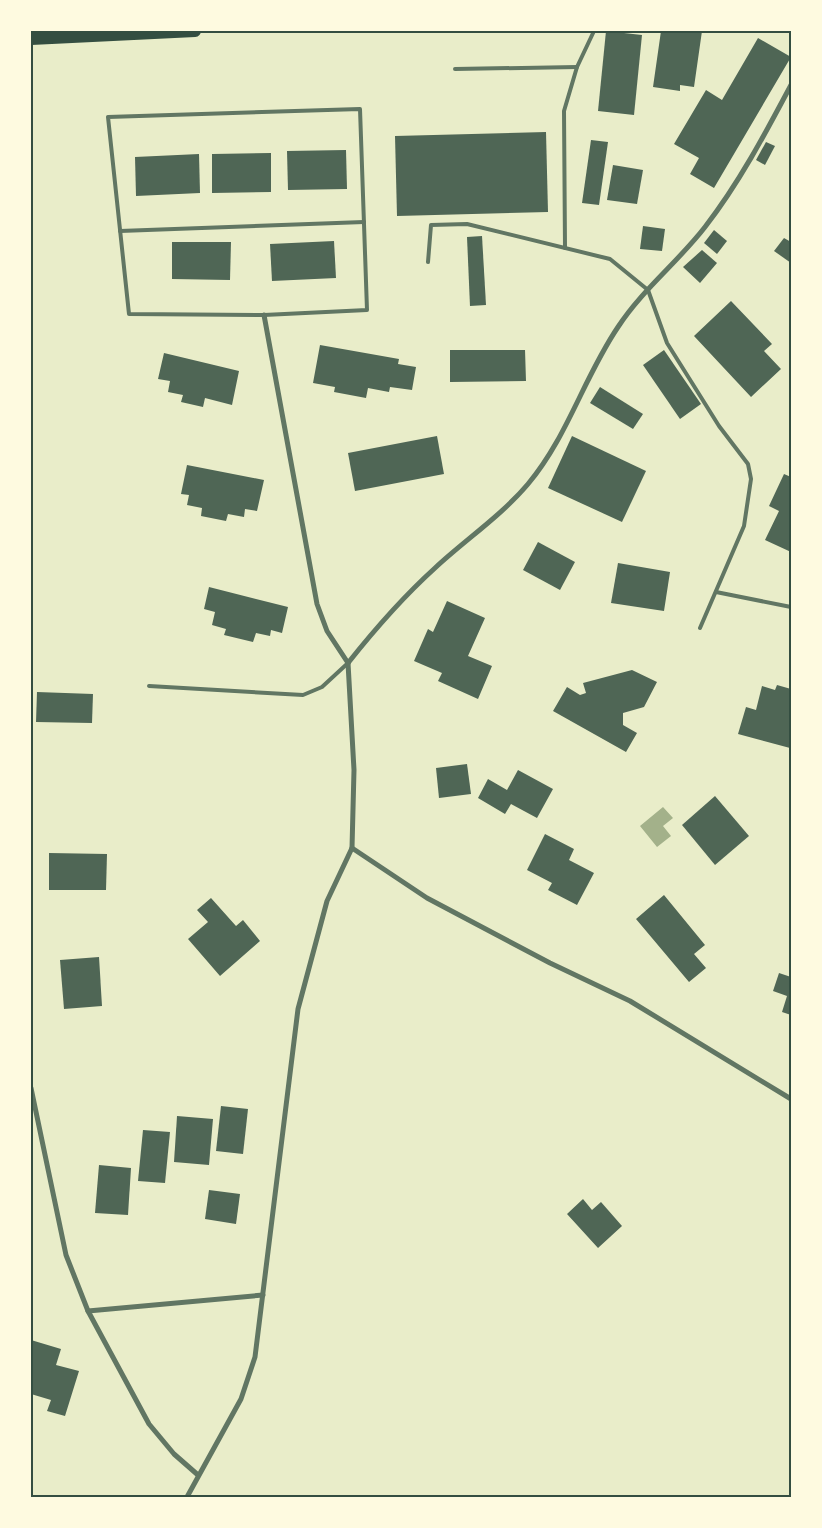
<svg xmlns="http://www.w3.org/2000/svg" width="822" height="1528" font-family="'DM Sans',sans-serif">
<rect width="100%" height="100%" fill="#e9edc9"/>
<polygon fill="#a3b18a" points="663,807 673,818 663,826 671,836 657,847 640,826"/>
<g fill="#4f6655">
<polygon points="606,31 642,35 634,115 598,111"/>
<polygon points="661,31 702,31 694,87 680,85 680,91 653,87"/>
<polygon points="758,38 791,57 714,188 690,174 699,158 674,144 706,90 722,100"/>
<polygon points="546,132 548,212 397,216 395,136"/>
<polygon points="591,140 608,142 599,205 582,203"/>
<polygon points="766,142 775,146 765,165 756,160"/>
<polygon points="346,150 347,189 288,190 287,151"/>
<polygon points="271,153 271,192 212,193 212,154"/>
<polygon points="199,154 200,193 136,196 135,157"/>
<polygon points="613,165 643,170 637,204 607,200"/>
<polygon points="643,226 665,229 662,251 640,249"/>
<polygon points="714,230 727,241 717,254 704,243"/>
<polygon points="482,236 486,305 470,306 467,237"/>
<polygon points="784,238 791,242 791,263 774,251"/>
<polygon points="334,241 336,278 272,281 270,244"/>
<polygon points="172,242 231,242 230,280 172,279"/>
<polygon points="702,250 717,263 700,283 683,267"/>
<polygon points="731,301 772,344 764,351 781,369 751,397 694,336"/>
<polygon points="320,345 399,359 398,364 416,367 412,390 390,387 389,392 368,388 366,398 334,392 335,387 313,383"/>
<polygon points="450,350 525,350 526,381 450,382"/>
<polygon points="664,350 701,404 680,419 643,365"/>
<polygon points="164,353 239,371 232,405 205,398 203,407 181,402 183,395 168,392 170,381 158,379"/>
<polygon points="600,387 643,414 633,429 590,403"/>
<polygon points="437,436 444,474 355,491 348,453"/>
<polygon points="572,436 646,471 622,522 548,488"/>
<polygon points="187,465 264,480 257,511 245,509 244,517 228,514 226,521 201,516 202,508 187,505 189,495 181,494"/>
<polygon points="784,474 791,477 791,552 765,540 779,511 769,506"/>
<polygon points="538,542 575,562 560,590 523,570"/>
<polygon points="618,563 670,572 664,611 611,603"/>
<polygon points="209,587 288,607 282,633 271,630 270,636 256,633 253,642 224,635 226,629 212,625 215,612 204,609"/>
<polygon points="447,601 485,618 468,656 492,666 478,699 438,681 442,673 414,661 428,629 433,632"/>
<polygon points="632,670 657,682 644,707 623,713 623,725 637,733 626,752 553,711 567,687 580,695 586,693 583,683"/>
<polygon points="777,685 791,689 790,748 738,734 746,707 756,710 762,686 775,690"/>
<polygon points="37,692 93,694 92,723 36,722"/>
<polygon points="467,764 471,794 439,798 436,768"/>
<polygon points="518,770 553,789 537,818 511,804 505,814 478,798 488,779 507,790"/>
<polygon points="715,796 749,836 715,865 682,825"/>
<polygon points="545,834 574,849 569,860 594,873 577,905 548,890 552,883 527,870"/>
<polygon points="49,853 107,854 106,890 49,890"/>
<polygon points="664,895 705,945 694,954 706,968 689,982 636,919"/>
<polygon points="211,898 236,926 243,920 260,941 220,976 188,939 208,922 197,910"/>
<polygon points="99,957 102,1006 64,1009 60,960"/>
<polygon points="779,973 791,977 791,1015 782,1012 787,996 773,991"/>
<polygon points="221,1106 248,1109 243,1154 216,1151"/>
<polygon points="177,1116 213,1119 209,1165 174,1162"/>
<polygon points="143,1130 170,1132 165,1183 138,1181"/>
<polygon points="99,1165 131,1168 128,1215 95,1213"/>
<polygon points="209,1190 240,1194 236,1224 205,1219"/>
<polygon points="583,1199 592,1210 601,1202 622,1226 598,1248 567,1214"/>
<polygon points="31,1340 61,1349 56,1365 79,1371 65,1416 47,1411 51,1400 31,1394"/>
</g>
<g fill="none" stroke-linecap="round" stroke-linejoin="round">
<g stroke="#617663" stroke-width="4">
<polyline points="455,69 577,67"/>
<polygon points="360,109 367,310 264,315 129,314 108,117"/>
<polyline points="120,231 364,222"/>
<polyline points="565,248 564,111 577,67 594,31"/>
<polyline points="428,262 431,225 467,224 610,259 648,290 667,343 719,426 748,464 751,479 744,526 700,628"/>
<polyline points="716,592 791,607"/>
<polyline points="149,686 303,695 322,687 348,663"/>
</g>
<g stroke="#617663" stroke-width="5">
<polyline points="264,315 317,604 327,631 348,663"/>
<path d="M348 663C375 629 403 597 435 568 465 540 501 516 528 484 567 438 584 377 618 327 642 290 678 262 705 227 739 183 765 134 791 85"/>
<polyline points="352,848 427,898 550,963 630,1001 791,1099"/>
<polyline points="31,1088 66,1255 88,1311"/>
<polyline points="198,1475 174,1454 149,1424 88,1311 263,1295"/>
<polyline points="187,1497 241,1399 255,1357 298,1009 327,901 352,848 354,770 348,663"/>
</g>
<polyline stroke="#344e41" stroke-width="12" points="31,39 195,31"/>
</g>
<rect width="822" height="1528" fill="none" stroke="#fefae0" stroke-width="65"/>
<rect x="32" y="32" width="758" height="1464" fill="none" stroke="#344e41" stroke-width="2"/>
</svg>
